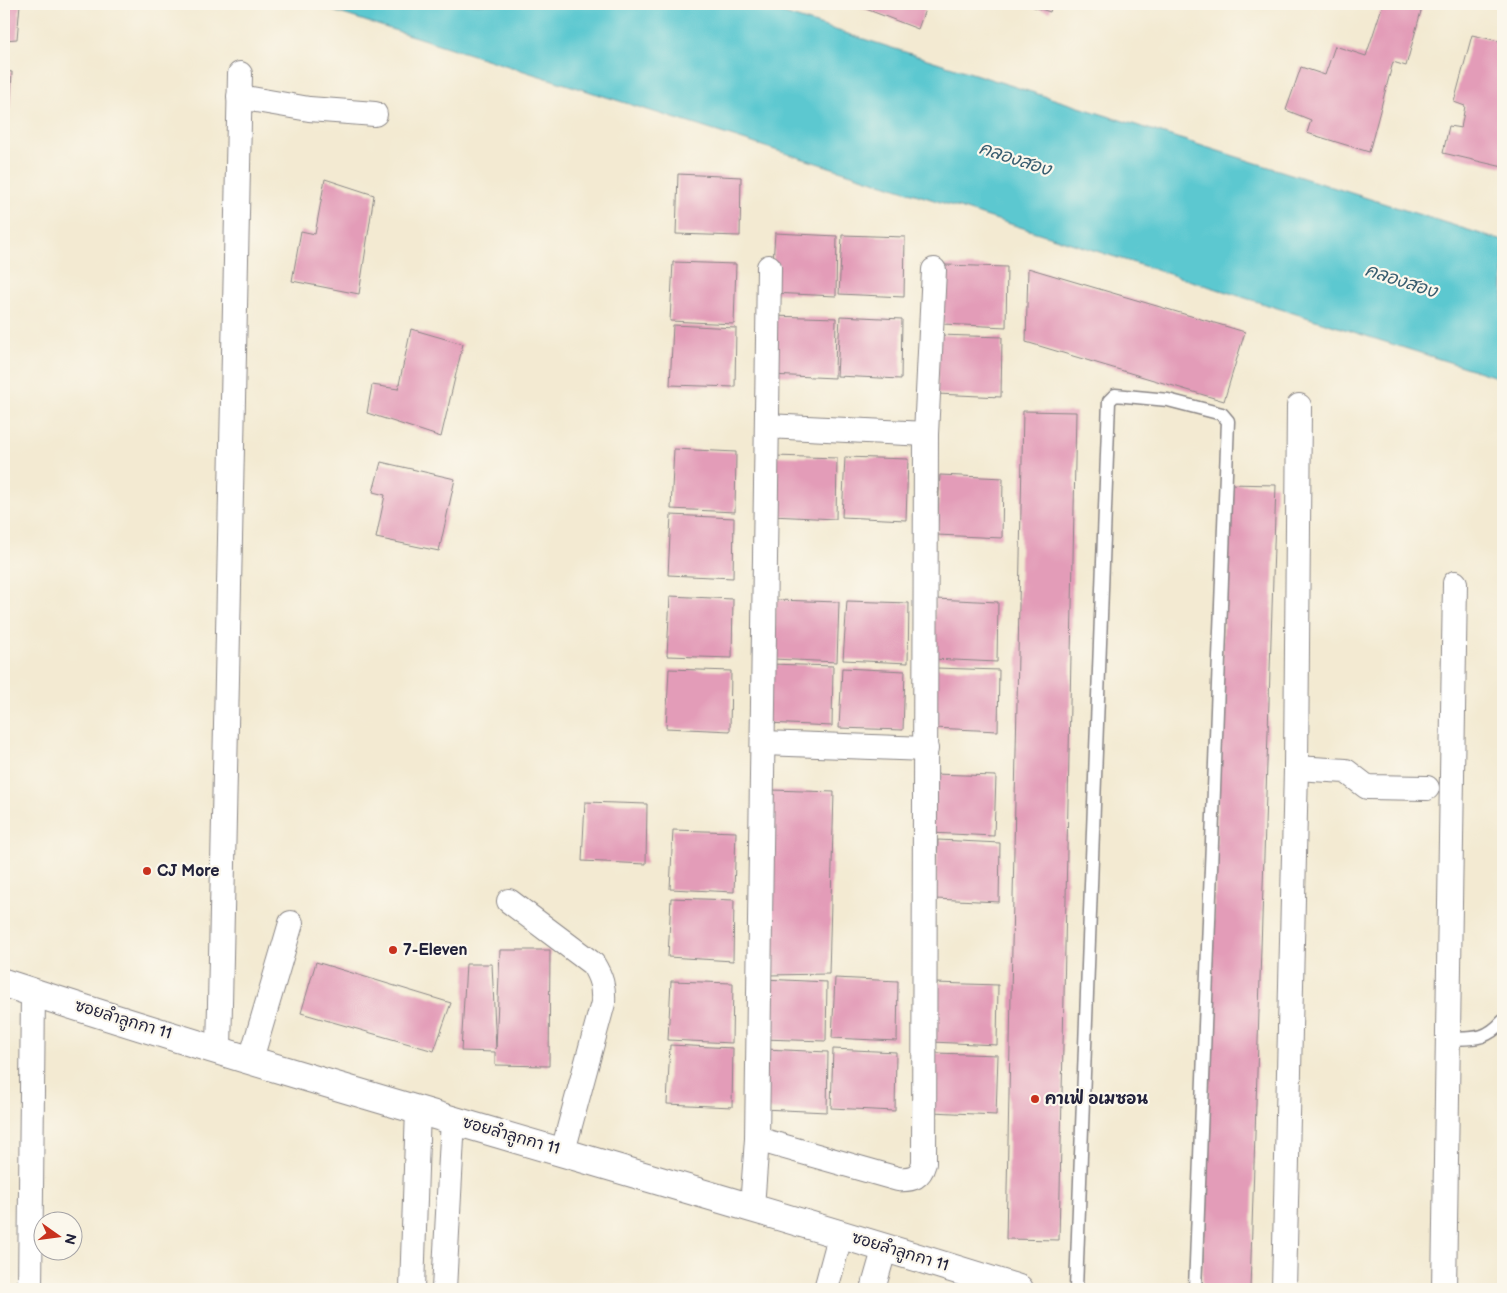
<svg xmlns="http://www.w3.org/2000/svg" width="1507" height="1293" font-family="'Balsamiq Sans','Playpen Sans Thai',sans-serif">
<rect width="100%" height="100%" fill="#fbf7ec"/>
<filter id="ink" filterUnits="userSpaceOnUse"><feTurbulence type="fractalNoise" baseFrequency=".02" numOctaves="2"/><feDisplacementMap in="SourceGraphic" scale="10" xChannelSelector="R" yChannelSelector="G"/><feConvolveMatrix kernelMatrix="1 2 1 2 8 2 1 2 1" color-interpolation-filters="sRGB"/></filter>
<filter id="wash" filterUnits="userSpaceOnUse"><feTurbulence type="fractalNoise" baseFrequency=".0096" numOctaves="4" result="noise"/><feDisplacementMap in="SourceGraphic" scale="20" xChannelSelector="R" yChannelSelector="G"/><feGaussianBlur stdDeviation="1.12" result="paint"/><feColorMatrix in="noise" values="0 0 0 0 0 0 0 0 0 0 0 0 0 0 0 0 0 1.4 0 .05"/><feComposite in="paint" operator="in"/></filter>
<g filter="url(#wash)">
<rect width="100%" height="100%" fill="#f3ead2"/>
<polygon fill="#5bc8d0" stroke="#3e7586" points="311,4 753,4 1503,241 1503,379"/>
<g id="blocks">
<g fill="#e39cb8">
<polygon points="4,4 20,4 17,39 4,40"/>
<polygon points="853,4 927,4 918,29"/>
<polygon points="1024,4 1052,4 1050,12"/>
<polygon points="1383,4 1423,4 1406,66 1393,62 1369,152 1307,133 1311,120 1286,110 1301,67 1325,75 1335,46 1366,56"/>
<polygon points="1472,35 1503,42 1503,76 1500,75 1499,86 1503,87 1503,125 1500,130 1503,131 1503,167 1443,153 1449,126 1461,128 1465,106 1454,102"/>
<polygon points="4,71 12,72 10,109 4,108"/>
<polygon points="678,174 741,177 740,236 676,234"/>
<polygon points="325,179 374,195 359,294 292,281 301,231 315,234"/>
<polygon points="775,233 837,236 836,296 771,293"/>
<polygon points="842,235 905,237 904,297 839,294"/>
<polygon points="673,262 736,264 734,324 670,321"/>
<polygon points="945,265 1007,267 1006,327 942,324"/>
<polygon points="1028,268 1245,332 1224,401 1026,342"/>
<polygon points="773,316 836,318 835,378 770,375"/>
<polygon points="840,316 902,319 901,379 837,376"/>
<polygon points="673,325 736,328 735,387 670,385"/>
<polygon points="411,329 463,344 441,437 367,413 372,385 398,389"/>
<polygon points="939,335 1002,337 1001,397 937,394"/>
<polygon points="1023,411 1076,412 1059,1240 1006,1239"/>
<polygon points="674,449 736,452 735,512 671,509"/>
<polygon points="775,456 837,458 836,519 771,516"/>
<polygon points="845,457 908,459 906,520 842,517"/>
<polygon points="381,462 455,479 439,551 376,538 385,495 373,492"/>
<polygon points="940,475 1003,478 1002,538 937,535"/>
<polygon points="1228,484 1276,485 1250,1289 1202,1289"/>
<polygon points="671,515 734,518 733,578 668,575"/>
<polygon points="670,596 733,599 732,658 667,656"/>
<polygon points="935,599 998,602 997,662 932,659"/>
<polygon points="776,600 839,602 837,662 773,659"/>
<polygon points="847,601 909,603 908,663 843,660"/>
<polygon points="770,664 833,666 832,726 767,723"/>
<polygon points="842,668 905,671 903,730 839,728"/>
<polygon points="936,668 999,670 998,731 933,728"/>
<polygon points="669,669 731,671 730,731 666,728"/>
<polygon points="4,700 7,700 5,754 4,754"/>
<polygon points="933,774 996,776 994,836 930,833"/>
<polygon points="772,790 834,792 829,974 768,975"/>
<polygon points="585,802 647,804 646,864 582,861"/>
<polygon points="673,830 736,832 734,892 670,889"/>
<polygon points="938,840 1000,843 999,902 935,899"/>
<polygon points="671,898 734,900 733,961 668,957"/>
<polygon points="500,950 550,950 549,1066 495,1065 495,1052 461,1051 466,964 492,964 496,1049"/>
<polygon points="316,962 451,1003 434,1051 301,1013"/>
<polygon points="835,978 898,981 897,1041 832,1038"/>
<polygon points="764,979 827,982 826,1041 761,1039"/>
<polygon points="671,981 733,983 732,1043 668,1040"/>
<polygon points="935,983 998,985 997,1045 932,1042"/>
<polygon points="670,1045 733,1048 732,1107 667,1104"/>
<polygon points="765,1049 828,1052 827,1112 762,1109"/>
<polygon points="833,1049 896,1052 895,1111 831,1108"/>
<polygon points="935,1053 998,1055 996,1115 932,1112"/>
</g>
</g>
</g>
<g filter="url(#ink)">
<use href="#blocks" fill-opacity="0" stroke="#8a8686" stroke-width="1"/>
<g fill="none" stroke-linecap="round" stroke-linejoin="round">
<g stroke="#8a8686" stroke-width="15">
<g id="service">
<path d="M1448 1039C1473 1038 1485 1041 1503 1021"/>
<polyline points="1076,1289 1109,401 1115,395 1168,400 1222,414 1228,421 1195,1289"/>
</g>
</g>
<g stroke="#8a8686" stroke-width="26">
<g id="minor">
<polyline points="239,97 309,109 375,114"/>
<polyline points="767,426 926,434"/>
<polyline points="763,743 926,749"/>
<polyline points="1296,768 1346,771 1367,787 1427,788"/>
<path d="M509 901 593 964C601 977 604 987 603 1003L563 1151"/>
<polyline points="219,1050 240,74"/>
<polyline points="251,1059 291,923"/>
<path d="M757 1139 898 1179C913 1180 920 1177 924 1163L926 434 934 270"/>
<polyline points="752,1207 757,1139 769,267"/>
<polyline points="30,1289 33,992"/>
<polyline points="412,1289 418,1109"/>
<polyline points="444,1289 453,1119"/>
<polyline points="826,1289 841,1233"/>
<polyline points="873,1289 885,1247"/>
<polyline points="1284,1289 1296,768 1299,406"/>
<polyline points="1444,1289 1455,583"/>
</g>
</g>
<g stroke="#8a8686" stroke-width="30">
<path id="tertiary" d="M4 983C340 1093 682 1183 1019 1289"/>
</g>
<use href="#service" stroke="#fff" stroke-width="12"/>
<use href="#minor" stroke="#fff" stroke-width="24"/>
<use href="#tertiary" stroke="#fff" stroke-width="28"/>
</g>
</g>
<g fill="#c8321e" stroke="#fbf7ec" stroke-width="2">
<circle cx="147" cy="871" r="5"/>
<circle cx="393" cy="950" r="5"/>
<circle cx="1035" cy="1099" r="5"/>
</g>
<g text-anchor="middle" dominant-baseline="central" stroke-width="4.5" stroke-linejoin="round" paint-order="stroke">
<g font-size="16" font-weight="bold" fill="#22223b" stroke="#fbf7ec" text-anchor="start">
<text x="157" y="871">CJ More</text>
<text x="403" y="950">7-Eleven</text>
<text x="1045" y="1099">คาเฟ่ อเมซอน</text>
</g>
<g font-size="16" fill="#22223b" stroke="#fbf7ec">
<text transform="translate(123 1020) rotate(17)">ซอยลำลูกกา 11</text>
<text transform="translate(511 1136) rotate(16)">ซอยลำลูกกา 11</text>
<text transform="translate(900 1252) rotate(17)">ซอยลำลูกกา 11</text>
</g>
<g font-size="18" font-style="italic" fill="#365c6f" stroke="#fbf7ec">
<text transform="translate(1015 159) rotate(18)">คลองสอง</text>
<text transform="translate(1401 281) rotate(18)">คลองสอง</text>
</g>
</g>
<rect width="1507" height="1293" fill="none" stroke="#fbf7ec" stroke-width="20"/>
<g transform="translate(58 1236) rotate(104)"><circle r="24" fill="#fbf7ec" stroke="#a4a2a5"/>
<path d="M0-4L9 19L0 12L-9 19Z" fill="#c8321e"/>
<text y="-8" font-size="14" font-weight="bold" text-anchor="middle" fill="#22223b">N</text>
</g>
</svg>
